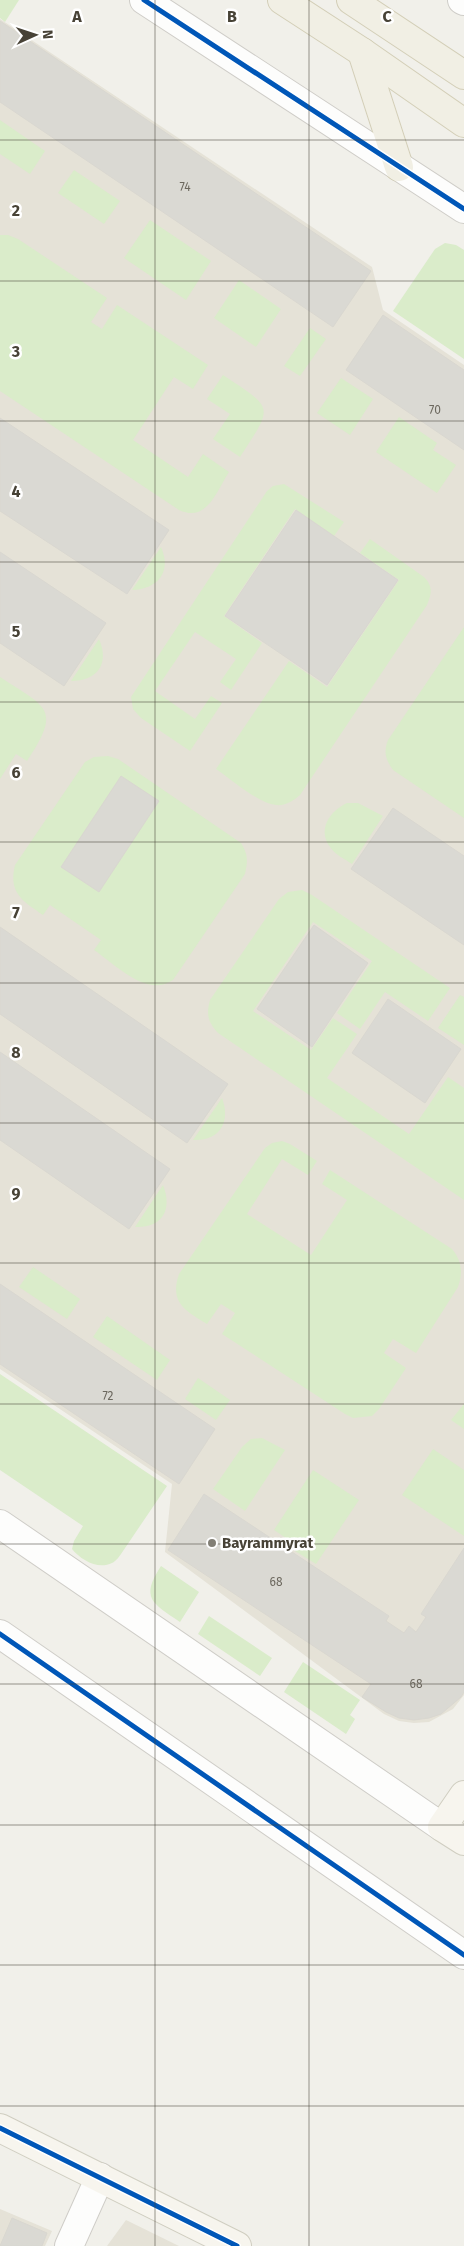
<svg xmlns="http://www.w3.org/2000/svg" width="464" height="2246" font-family="'Fira Sans',sans-serif">
<rect width="100%" height="100%" fill="#f1f0ea"/>
<g fill="#e5e2d7">
<polygon points="0,19 372,267 383,310 464,365 464,1695 453,1709 429,1722 414,1723 399,1721 384,1714 165,1552 172,1484 0,1369"/>
<polygon points="0,2209 52,2231 45,2246 0,2246"/>
<polygon points="126,2220 179,2246 107,2246"/>
</g>
<g fill="#daecca">
<polygon points="0,0 19,0 5,22 0,18"/>
<polygon points="0,120 45,151 30,174 0,154"/>
<polygon points="74,170 120,201 104,224 58,193"/>
<polygon points="150,220 211,261 186,300 124,258"/>
<path d="M0 235H8L18 239 107 298 91 322 102 329 117 305 208 365 193 389 174 377 133 440 188 477 203 454 229 472C216 492 207 523 179 510L0 391Z"/>
<polygon points="445,243 456,245 464,250 464,359 393,311 435,249"/>
<polygon points="239,280 281,309 256,347 214,318"/>
<polygon points="310,328 326,339 300,376 284,366"/>
<path d="M223 375C274 409 274 405 240 457L213 439 230 414 207 399Z"/>
<polygon points="341,378 373,399 350,435 317,413"/>
<polygon points="399,417 437,443 433,450 456,465 437,493 376,452"/>
<polygon points="284,484 344,522 334,536 295,509 224,616 262,643 231,690 220,682 236,659 195,632 155,691 195,719 211,696 222,703 190,751 141,718 133,709 131,697 267,491 273,486"/>
<path d="M370 539 424 577C433 586 432 593 427 605L300 795C293 801 286 806 276 805 259 804 231 779 216 769L289 661 327 687 399 580 360 553Z"/>
<path d="M161 547C172 572 158 589 132 590Z"/>
<path d="M464 627V818L393 770C386 760 383 753 388 740Z"/>
<path d="M99 639C110 664 97 681 71 681Z"/>
<path d="M0 677C47 708 62 708 27 761L16 754 0 779Z"/>
<path d="M108 756 118 759 241 843C248 854 248 861 245 874L173 980C147 998 116 965 94 950L101 940 50 905 43 915C23 901 8 893 15 865L85 762 94 757Z"/>
<path d="M347 803H358L383 816 352 864C345 859 335 855 330 847 317 829 330 811 347 803Z"/>
<path d="M302 890 312 895 450 988 428 1021 385 992 360 1029 337 1013 372 961 313 922 253 1011 311 1050 333 1018 357 1034 327 1078 409 1134 448 1077 464 1088V1200L218 1033C208 1022 206 1015 210 1000L279 899 288 892Z"/>
<polygon points="460,995 464,997 464,1045 438,1028"/>
<path d="M222 1098C231 1122 220 1141 193 1140Z"/>
<path d="M282 1141 290 1144 317 1161 308 1175 282 1159 247 1214 311 1255 347 1200 322 1184 330 1170 452 1249C462 1261 463 1273 458 1287L416 1353 393 1339 384 1353 406 1368 379 1409 372 1416 353 1418 345 1414 222 1334 235 1313 221 1304 207 1324C186 1311 169 1303 179 1274L265 1148 272 1143Z"/>
<path d="M163 1185C173 1210 162 1228 135 1227Z"/>
<polygon points="33,1267 80,1299 67,1319 19,1287"/>
<polygon points="107,1316 170,1360 157,1380 93,1337"/>
<path d="M0 1374 167 1486 121 1554C119 1557 115 1562 112 1563 98 1570 81 1560 72 1549L74 1541 83 1526 0 1470Z"/>
<polygon points="198,1378 230,1400 216,1420 185,1399"/>
<polygon points="464,1404 464,1429 451,1420"/>
<polygon points="262,1438 285,1450 245,1511 213,1489 242,1447 251,1439"/>
<polygon points="433,1449 464,1470 464,1536 402,1495"/>
<polygon points="313,1470 359,1500 316,1564 295,1551 298,1546 274,1530"/>
<path d="M161 1566 199 1592 180 1622C152 1603 140 1598 161 1566Z"/>
<polygon points="209,1616 272,1658 260,1676 198,1634"/>
<polygon points="303,1662 360,1700 350,1715 355,1719 346,1734 284,1692"/>
</g>
<g fill="#dad9d3" stroke="#d9d7d0">
<polygon points="0,21 371,271 333,327 0,102"/>
<polygon points="383,315 464,370 464,450 346,370"/>
<polygon points="0,418 169,530 127,594 0,511"/>
<polygon points="296,510 398,580 327,685 225,616"/>
<polygon points="0,552 106,623 64,686 0,643"/>
<polygon points="121,776 159,801 99,892 61,867"/>
<polygon points="393,808 464,856 464,945 351,869"/>
<polygon points="314,925 368,963 312,1047 257,1009"/>
<polygon points="0,927 228,1084 187,1143 0,1014"/>
<polygon points="388,999 461,1049 425,1103 352,1053"/>
<polygon points="0,1052 170,1169 129,1229 0,1140"/>
<polygon points="0,1284 215,1429 179,1484 0,1364"/>
<polygon points="204,1494 389,1616 386,1621 404,1633 409,1626 416,1632 426,1617 421,1614 464,1548 464,1692 461,1697 441,1714 429,1718 414,1720 399,1718 386,1712 362,1697 371,1684 168,1550"/>
<polygon points="12,2218 47,2233 42,2246 0,2246"/>
</g>
<g fill="none" stroke-linecap="round" stroke-linejoin="round">
<g stroke="#cfcdc8" stroke-width="30">
<g id="street">
<polyline points="144,0 464,209"/>
<polyline points="462,0 464,1"/>
<polyline points="0,1524 442,1827"/>
<polyline points="0,1634 464,1955"/>
<polyline points="69,2246 100,2177"/>
</g>
</g>
<g stroke="#d0cec1" stroke-width="30">
<g id="secondary">
<polyline points="464,1795 442,1827 464,1841"/>
<polyline points="0,2128 237,2246"/>
</g>
</g>
<g stroke="#d3ceb7" stroke-width="30">
<g id="primary">
<polyline points="282,0 362,52 464,123"/>
<polyline points="351,0 464,75"/>
<polyline points="362,52 399,167"/>
</g>
</g>
<use href="#street" stroke="#fdfdfc" stroke-width="28"/>
<use href="#secondary" stroke="#f7f5ee" stroke-width="28"/>
<use href="#primary" stroke="#f1efe4" stroke-width="28"/>
<g stroke="#fff" stroke-width="8">
<g id="cycleway">
<polyline points="144,0 464,209"/>
<polyline points="0,1634 464,1955"/>
<polyline points="0,2128 237,2246"/>
</g>
</g>
<use href="#cycleway" stroke="#0057b8" stroke-width="5"/>
</g>
<path fill="none" stroke="#474236" stroke-width="1" stroke-opacity="0.55" d="M155 0V2246M309 0V2246M0 140H464M0 281H464M0 421H464M0 562H464M0 702H464M0 842H464M0 983H464M0 1123H464M0 1263H464M0 1404H464M0 1544H464M0 1684H464M0 1825H464M0 1965H464M0 2106H464"/>
<circle fill="#827f75" stroke="#fff" stroke-width="2" cx="212" cy="1543" r="5"/>
<g text-anchor="middle" dominant-baseline="central" stroke-width="5" stroke-linejoin="round" paint-order="stroke">
<g font-size="12" fill="#6c685e">
<text x="185" y="187">74</text>
<text x="435" y="410">70</text>
<text x="108" y="1396">72</text>
<text x="276" y="1582">68</text>
<text x="416" y="1684">68</text>
</g>
<g font-size="15" font-weight="bold" fill="#474236" stroke="#fff" text-anchor="start">
<text x="222" y="1543">Bayrammyrat</text>
</g>
</g>
<g font-size="16" text-anchor="middle" font-weight="bold" fill="#474236" stroke="#fff" stroke-width="5" stroke-linejoin="round" paint-order="stroke">
<text x="77" y="22">A</text>
<text x="232" y="22">B</text>
<text x="387" y="22">C</text>
<text x="16" y="216">2</text>
<text x="16" y="357">3</text>
<text x="16" y="497">4</text>
<text x="16" y="637">5</text>
<text x="16" y="778">6</text>
<text x="16" y="918">7</text>
<text x="16" y="1058">8</text>
<text x="16" y="1199">9</text>
</g>
<g transform="translate(35 35) rotate(87)" stroke="#ffffff" stroke-width="4" paint-order="stroke">
<path d="M0-4L9 19L0 12L-9 19Z" fill="#474236"/>
<text y="-8" font-size="14" font-weight="bold" text-anchor="middle" fill="#474236">N</text>
</g>
</svg>
